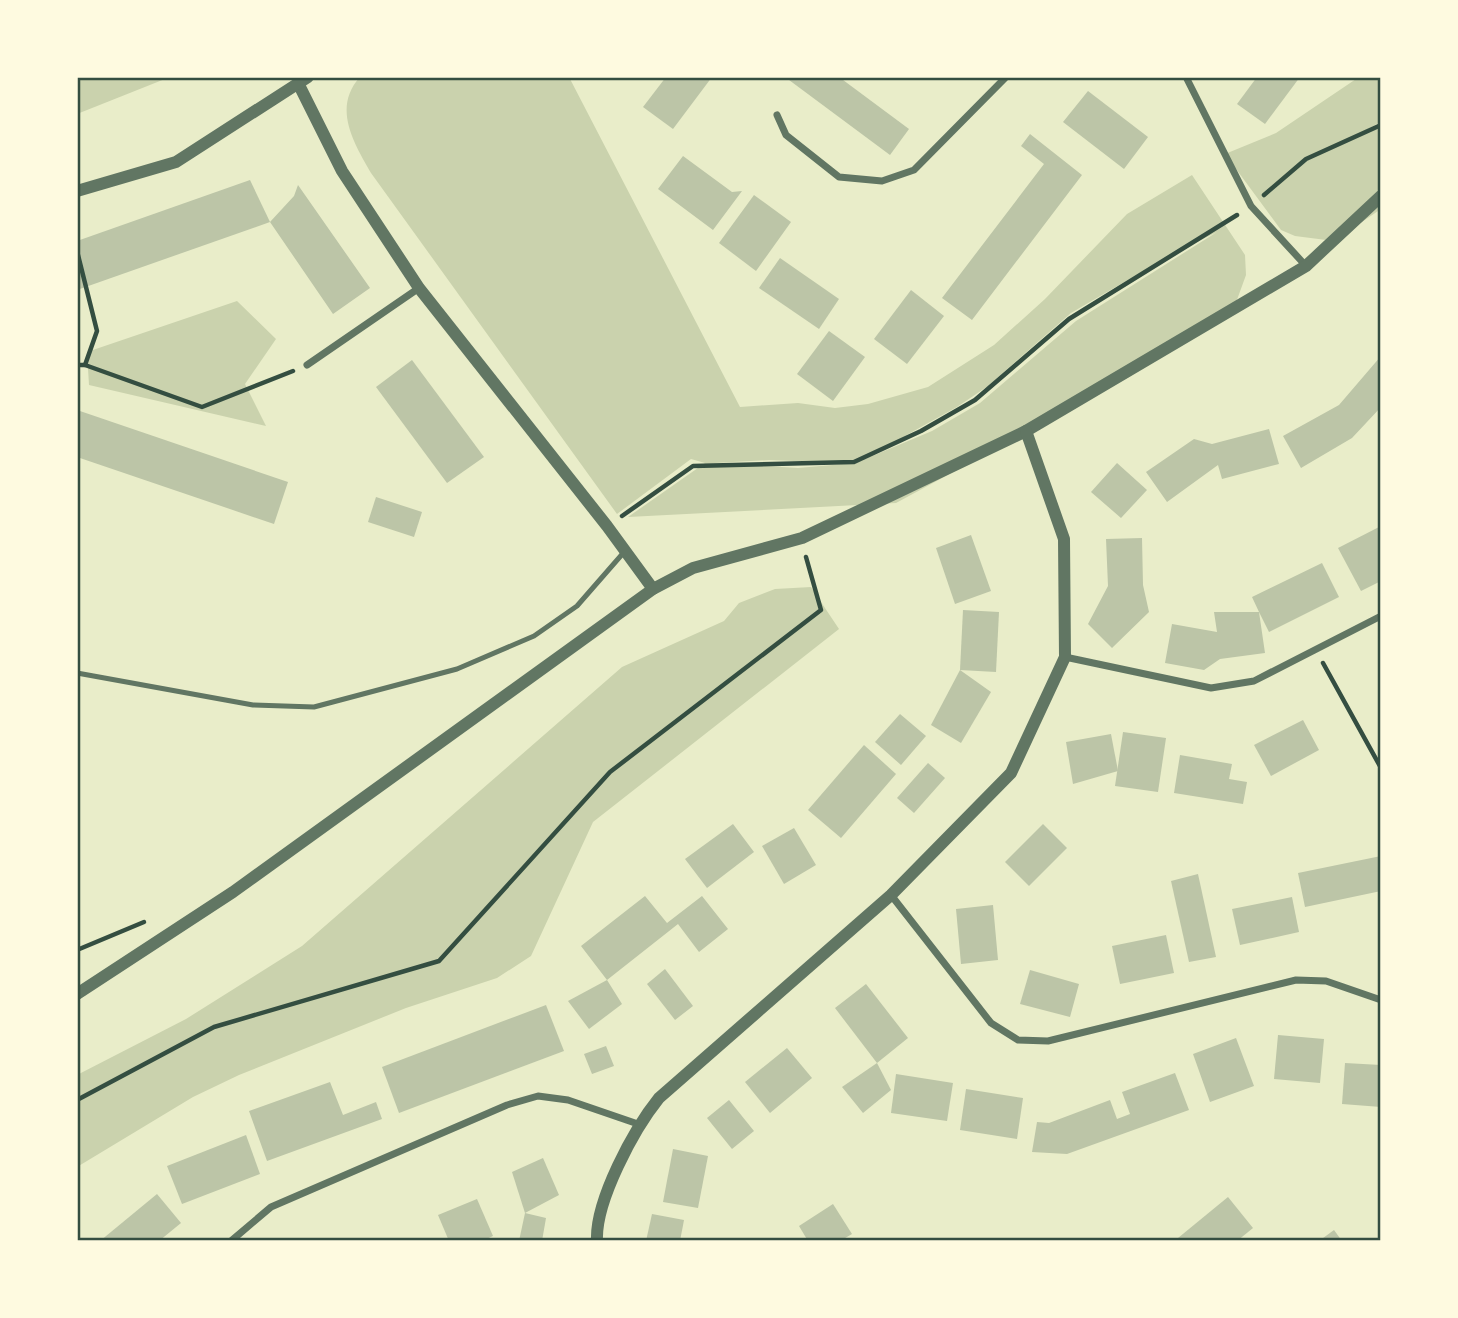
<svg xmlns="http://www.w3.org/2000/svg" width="1458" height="1318" font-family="Montserrat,sans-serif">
<rect width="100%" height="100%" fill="#e9edc9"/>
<g fill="#cad2ad" fill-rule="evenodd">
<polygon points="77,77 170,77 77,114"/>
<path d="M360 77H569L740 407 798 403 835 408 868 404 928 387 994 345 1045 299 1127 214 1192 175 1245 255 1246 275 1234 308 1129 377 896 503 628 517 705 463 691 459 617 514 371 173C354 143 332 108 360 77ZM1217 232 1076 321 980 403 932 431 858 462 957 407 988 386 1071 313 1169 256ZM769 460 844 463V464L798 468 715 463Z"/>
<polygon points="1359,77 1381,77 1381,122 1325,151 1381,126 1381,209 1334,241 1295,236 1281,230 1225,154 1276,133"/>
<polygon points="237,301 276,339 245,384 266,426 89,385 87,352"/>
<polygon points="811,587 839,629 593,822 531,956 497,978 406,1008 239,1075 193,1097 77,1167 77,1075 186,1019 302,946 622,667 724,621 739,603 775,589"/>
</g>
<g fill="#bcc5a7">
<polygon points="666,77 712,77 673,129 643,107"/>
<polygon points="785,77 839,77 909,129 890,155"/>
<polygon points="1257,77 1300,77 1265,124 1237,104"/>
<polygon points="1088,91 1148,137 1124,169 1063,122"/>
<polygon points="1030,134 1082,175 972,320 942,298 1044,164 1021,146"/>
<polygon points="683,156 732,192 742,191 713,230 658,189"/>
<polygon points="250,180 270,222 77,290 77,241"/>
<polygon points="298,185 370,288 333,314 270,222 294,196"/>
<polygon points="754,195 791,222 756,271 719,243"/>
<polygon points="780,258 839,299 819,329 759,288"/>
<polygon points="911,290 944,316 907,364 874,339"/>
<polygon points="829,331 865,357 833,401 797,374"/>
<polygon points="1381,356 1381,407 1352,438 1301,468 1283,436 1339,405"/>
<polygon points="412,360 484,457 447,483 376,387"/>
<polygon points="77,410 288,482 274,524 77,457"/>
<polygon points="1269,429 1279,464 1222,479 1218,465 1167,502 1146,472 1194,439 1212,444"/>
<polygon points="1117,463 1147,490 1121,518 1091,492"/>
<polygon points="376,497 422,512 414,537 368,522"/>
<polygon points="1381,526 1381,581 1361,591 1338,548"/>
<polygon points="971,535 991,591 955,604 936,548"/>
<polygon points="1142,538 1143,585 1149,612 1112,648 1088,624 1108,586 1106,539"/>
<polygon points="1322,563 1339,597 1269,632 1259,612 1265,653 1220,659 1204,670 1165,663 1172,624 1217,632 1214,612 1259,612 1252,597"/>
<polygon points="963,610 999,612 996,672 960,670"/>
<polygon points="960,670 991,692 961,743 931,725"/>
<polygon points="900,714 926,736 901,765 875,742"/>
<polygon points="1303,720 1319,750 1271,776 1254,745"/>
<polygon points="1123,732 1166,738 1158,792 1115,786"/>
<polygon points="1111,734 1118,771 1073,784 1066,742"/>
<polygon points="864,745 896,774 841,838 808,810"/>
<polygon points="1180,755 1232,764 1229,779 1247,782 1243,804 1174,793"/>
<polygon points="928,763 945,778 914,813 897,798"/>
<polygon points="733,824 754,852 707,888 685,859"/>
<polygon points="1043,824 1067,848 1029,886 1005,862"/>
<polygon points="794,828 816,865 784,884 762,846"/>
<polygon points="1381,856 1381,891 1305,907 1298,873"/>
<polygon points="1198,874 1216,957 1189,962 1171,881"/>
<polygon points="645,896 667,923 702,896 728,929 699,952 678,924 607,980 581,946"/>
<polygon points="1292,897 1299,932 1240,945 1232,909"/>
<polygon points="993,905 998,960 961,964 956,909"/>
<polygon points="1166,935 1174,973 1120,984 1112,946"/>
<polygon points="665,969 693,1006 675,1020 647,984"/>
<polygon points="1030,970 1079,984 1070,1017 1020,1004"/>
<polygon points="607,980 622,1004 589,1029 568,1001"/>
<polygon points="866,984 908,1038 877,1063 835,1008"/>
<polygon points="546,1005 564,1051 399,1113 382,1067"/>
<polygon points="1278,1035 1324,1039 1320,1083 1274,1079"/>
<polygon points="1236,1038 1254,1086 1210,1102 1193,1054"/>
<polygon points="606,1046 614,1066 592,1074 584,1054"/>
<polygon points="787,1048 812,1078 770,1113 745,1082"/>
<polygon points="877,1063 891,1090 863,1113 842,1087"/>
<polygon points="1345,1063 1381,1065 1381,1107 1342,1104"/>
<polygon points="1175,1073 1189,1110 1067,1154 1032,1152 1037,1122 1049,1123 1110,1100 1117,1119 1130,1114 1122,1092"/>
<polygon points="896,1074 953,1083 947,1121 891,1113"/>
<polygon points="330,1082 343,1115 376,1102 382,1119 267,1161 249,1111"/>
<polygon points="966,1089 1023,1098 1017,1139 960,1130"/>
<polygon points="729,1100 754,1131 732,1149 707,1118"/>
<polygon points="246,1135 260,1174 182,1204 167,1166"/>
<polygon points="673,1149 708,1156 698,1208 663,1202"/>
<polygon points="543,1158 559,1195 525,1213 512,1172"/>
<polygon points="157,1194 181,1223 159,1241 100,1241"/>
<polygon points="1228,1197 1253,1228 1237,1241 1180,1241 1178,1238"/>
<polygon points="477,1199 493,1236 482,1241 449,1241 438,1215"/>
<polygon points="833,1204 852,1234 840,1241 808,1241 799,1226"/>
<polygon points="525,1213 546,1218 542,1241 519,1241"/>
<polygon points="652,1214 684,1220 680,1241 646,1241"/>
<polygon points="1334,1230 1342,1241 1319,1241"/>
</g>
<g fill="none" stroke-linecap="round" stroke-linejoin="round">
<g stroke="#344e41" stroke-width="4.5">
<polyline points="1264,195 1306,159 1381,125"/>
<polyline points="77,251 97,331 85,365 202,407 293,371"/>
<polyline points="77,365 85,365"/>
<polyline points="622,516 693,466 854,462 921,431 975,400 1069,319 1237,215"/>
<polyline points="1323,663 1381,768"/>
<polyline points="77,950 144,922"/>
<polyline points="77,1100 214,1027 439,961 610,772 821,610 806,557"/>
</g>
<polyline stroke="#617663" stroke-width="5" points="77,673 253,705 314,707 457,669 534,636 577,606 625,551"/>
<g stroke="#617663" stroke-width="7">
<polyline points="1186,77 1251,206 1306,266"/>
<polyline points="777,115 786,135 839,177 882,181 914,170 1006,77"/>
<polyline points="307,365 419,288"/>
<polyline points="1065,657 1211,688 1254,681 1381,616"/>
<polyline points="891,895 991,1023 1018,1040 1048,1041 1296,980 1326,981 1381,1000"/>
<polyline points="231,1241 271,1207 507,1105 538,1096 568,1100 638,1124"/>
</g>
<g stroke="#617663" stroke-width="12">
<polyline points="299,85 342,171 419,288 607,526 653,589"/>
<polyline points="77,191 176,162 308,77"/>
<polyline points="77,994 233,892 653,589 693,568 802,538 1026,431 1306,266 1381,196"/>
<path d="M597 1241C595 1201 634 1129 659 1098L891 895 1011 773 1065 657 1064 539 1026 431"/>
</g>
</g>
<rect width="1458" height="1318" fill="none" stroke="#fefae0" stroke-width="158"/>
<rect x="79" y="79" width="1300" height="1160" fill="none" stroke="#344e41" stroke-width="2.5"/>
</svg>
